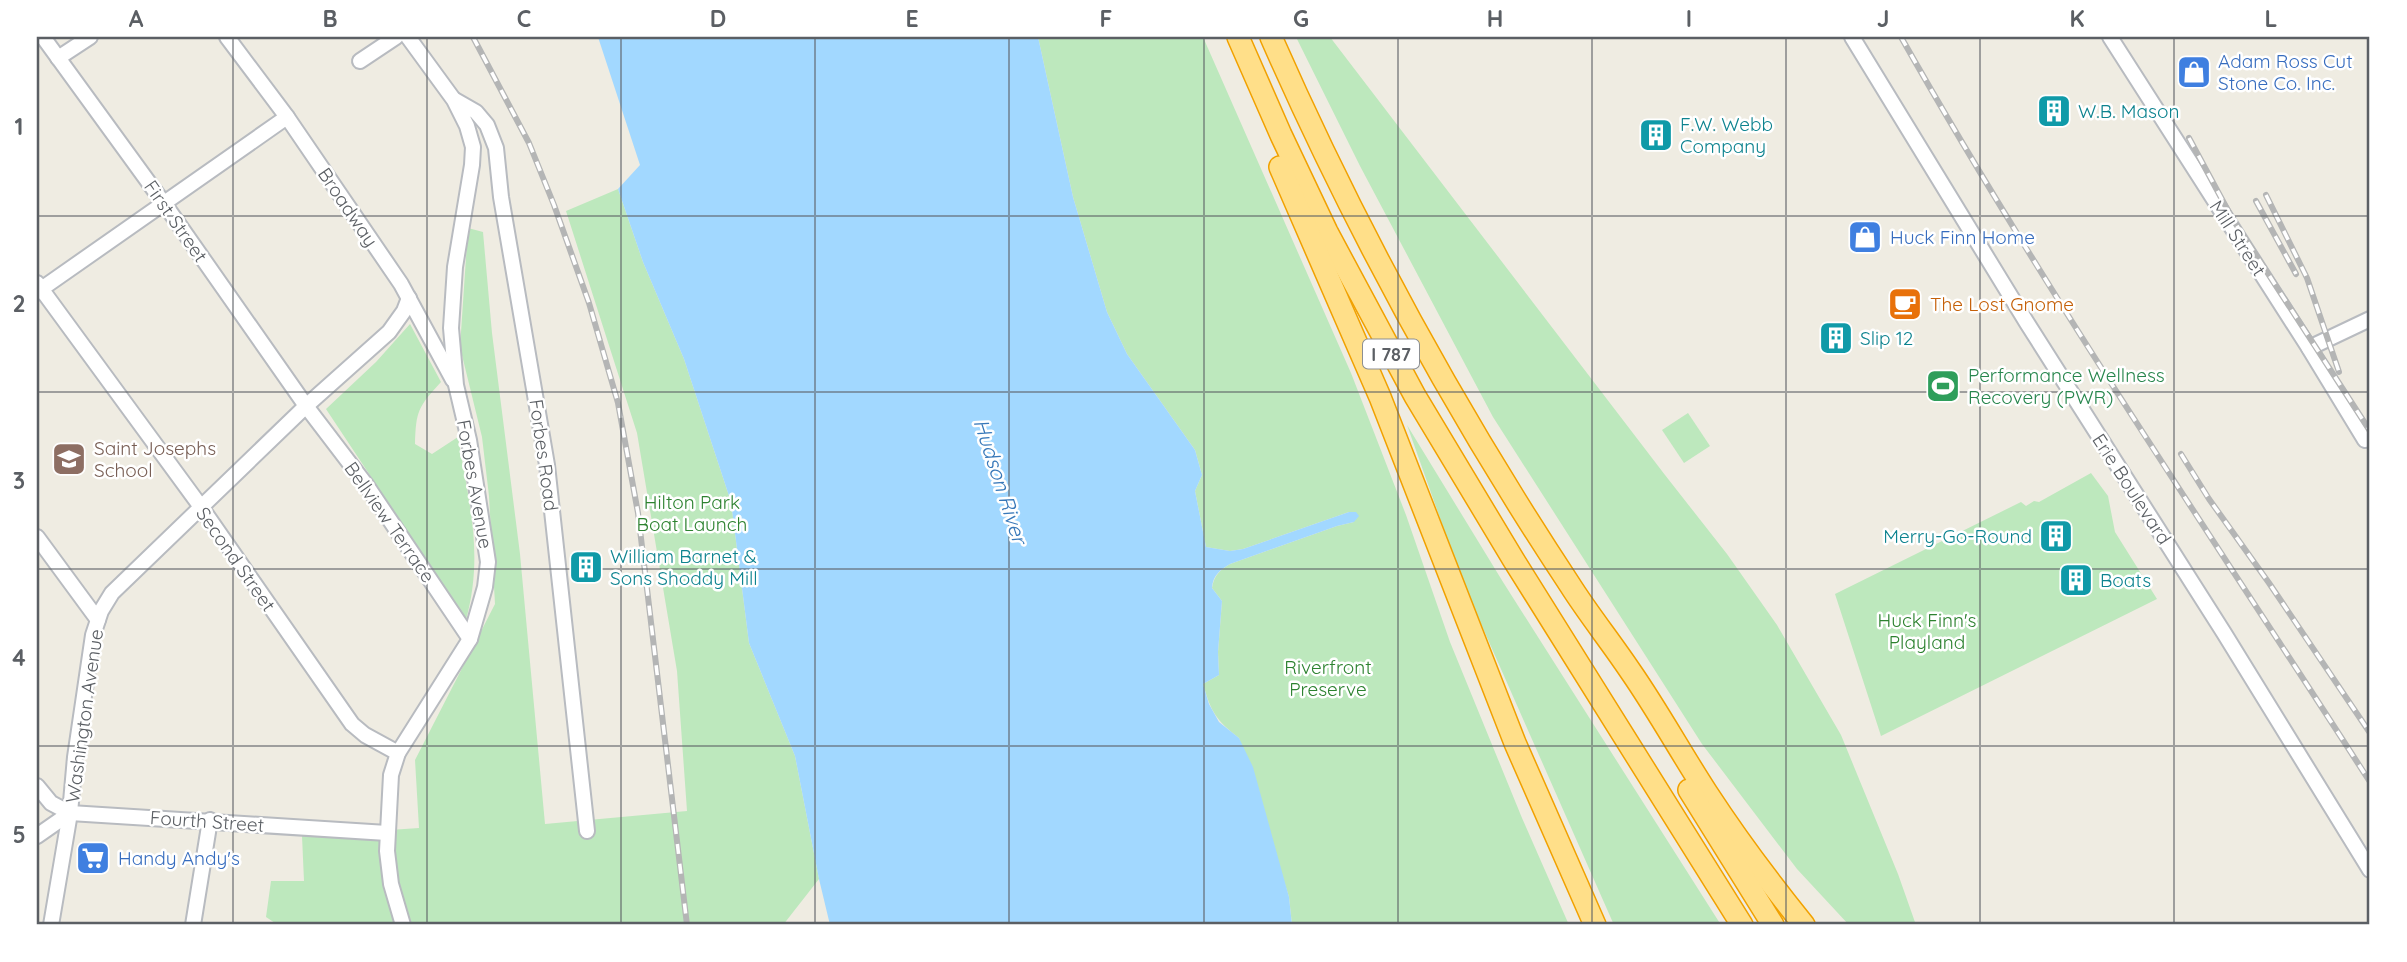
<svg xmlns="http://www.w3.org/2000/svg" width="2407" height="962" font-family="Quicksand,sans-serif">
<rect width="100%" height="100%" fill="#efece2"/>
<g fill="#bde8bd">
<path d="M1038 37H1203L1351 373 1406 515 1450 642 1522 818 1569 925H1292L1289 897 1239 738C1216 720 1211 712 1203 684L1219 675 1218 652 1222 601 1212 588C1214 575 1220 570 1230 564L1337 526 1354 522 1349 512 1243 549 1230 551 1206 547 1195 491 1202 475 1195 450 1127 354 1107 312 1073 197Z"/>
<polygon points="1296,37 1330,37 1665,475 1727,554 1777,625 1841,735 1898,874 1916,925 1849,925 1797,869 1702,744 1493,417 1360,166"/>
<polygon points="618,189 643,262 684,359 731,502 749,643 795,756 819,879 783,925 278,925 266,917 271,881 304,881 302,836 419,828 415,760 495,604 489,496 482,437 460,347 468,228 483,232 492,333 520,554 545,824 687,811 677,671 637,433 566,211"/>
<path d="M410 324 441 382C418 407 416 411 415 444L432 454 458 437C469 503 484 554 466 620L326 409 376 362Z"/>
<polygon points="1688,413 1710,446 1684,463 1662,430"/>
<polygon points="1407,425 1503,582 1721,925 1614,925 1463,583"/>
<polygon points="2091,473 2108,496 2115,532 2157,599 1881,736 1835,594 2021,502 2026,506 2034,501 2039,502"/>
</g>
<path fill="#a2d8ff" d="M598 37H1038L1073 197 1107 312 1127 354 1195 450 1202 475 1195 491 1206 547 1230 551 1243 549 1349 512H1356L1359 516 1354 522 1337 526 1230 564C1220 570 1213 575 1212 588L1222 601 1218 652 1219 675 1203 684 1209 704 1219 722 1239 738 1253 767 1289 897 1292 925H830L819 879 795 756 749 643 731 502 684 359 643 262 618 189 640 165Z"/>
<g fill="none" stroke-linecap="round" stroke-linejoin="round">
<g stroke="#b8bbc0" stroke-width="18">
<g id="minor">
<polyline points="43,37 168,209 306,406 367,486 470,639"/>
<polyline points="227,37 287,117 401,284 453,380"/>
<polyline points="1852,37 2027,323 2224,633 2370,870"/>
<polyline points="2110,37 2309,348 2365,440"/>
<polyline points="58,58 90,37"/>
<polyline points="360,61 396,37"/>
<polyline points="455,100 476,112 487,125 496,148 501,197 547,465 587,831"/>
<polyline points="37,283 201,507 352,724 365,735 398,753"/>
<polyline points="37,292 287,117"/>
<polyline points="2309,348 2370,319"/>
<polyline points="37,537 98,620"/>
<polyline points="37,786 51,803 70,813 387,833"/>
<polyline points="37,836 70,813"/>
<polyline points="51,925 70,813 75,757 93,635 101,611 112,593 306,406 389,332 404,311 409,298"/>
<polyline points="193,925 210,820"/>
<polyline points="403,925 391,884 387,851 391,775 398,753 470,639 485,587 488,562 469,440 456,385 451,328 455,267 472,165 473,147 467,126 454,100 408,37"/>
</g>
</g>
<g stroke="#f1a100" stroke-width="24">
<g id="highway">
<polyline points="1238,37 1281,135 1327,232 1415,396 1513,559 1742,925"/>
<path d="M1271 37C1355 228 1455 411 1570 585 1589 615 1611 642 1631 672 1658 711 1681 753 1707 793 1737 839 1770 883 1804 925"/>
<polyline points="1280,167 1380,397 1515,743 1595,925"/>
<polyline points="1689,790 1773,925"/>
</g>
</g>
<use href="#minor" stroke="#fff" stroke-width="14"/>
<use href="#highway" stroke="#ffdf89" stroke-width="21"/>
<g stroke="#b4b5b5" stroke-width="6">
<g id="rail">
<polyline points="473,37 529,143 554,205 589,303 618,403 638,513 687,925"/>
<path d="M1901 37C2045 292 2211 535 2370 782"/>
<polyline points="2189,138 2232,218 2370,431"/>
<polyline points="2266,195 2307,278 2339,372"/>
<polyline points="2256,201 2296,274"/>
<polyline points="2181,454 2209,499 2269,583 2370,733"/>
</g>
</g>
<use href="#rail" stroke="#fff" stroke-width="3.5" stroke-dasharray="10" stroke-linecap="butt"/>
</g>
<path fill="none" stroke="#5b5f64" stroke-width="2" stroke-opacity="0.55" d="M233 37V925M427 37V925M621 37V925M815 37V925M1009 37V925M1204 37V925M1398 37V925M1592 37V925M1786 37V925M1980 37V925M2174 37V925M37 216H2370M37 392H2370M37 569H2370M37 746H2370"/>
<defs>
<g id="shop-square" transform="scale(1.75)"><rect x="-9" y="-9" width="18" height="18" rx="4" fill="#3f7fe0" stroke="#fff"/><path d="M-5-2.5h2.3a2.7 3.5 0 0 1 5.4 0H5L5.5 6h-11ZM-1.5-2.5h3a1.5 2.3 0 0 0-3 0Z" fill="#fff"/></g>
<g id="building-square" transform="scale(1.75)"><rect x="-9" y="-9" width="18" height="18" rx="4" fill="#0f9aa8" stroke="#fff"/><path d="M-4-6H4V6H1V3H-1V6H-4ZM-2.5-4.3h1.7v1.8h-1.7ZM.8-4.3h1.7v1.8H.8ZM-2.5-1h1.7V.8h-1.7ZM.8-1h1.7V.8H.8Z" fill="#fff"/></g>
<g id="cafe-square" transform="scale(1.75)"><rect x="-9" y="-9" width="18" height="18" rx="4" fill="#e8710a" stroke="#fff"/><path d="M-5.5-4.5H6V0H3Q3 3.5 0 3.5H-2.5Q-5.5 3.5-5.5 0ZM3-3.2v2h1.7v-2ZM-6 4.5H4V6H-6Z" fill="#fff"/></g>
<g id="stadium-square" transform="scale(1.75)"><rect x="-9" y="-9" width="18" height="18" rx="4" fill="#2e9e5b" stroke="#fff"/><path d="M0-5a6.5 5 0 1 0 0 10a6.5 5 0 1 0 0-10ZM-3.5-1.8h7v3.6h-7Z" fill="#fff"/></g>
<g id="school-square" transform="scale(1.75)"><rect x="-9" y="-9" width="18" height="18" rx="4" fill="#8d6e63" stroke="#fff"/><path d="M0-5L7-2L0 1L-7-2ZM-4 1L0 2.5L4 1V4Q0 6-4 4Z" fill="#fff"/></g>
<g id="supermarket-square" transform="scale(1.75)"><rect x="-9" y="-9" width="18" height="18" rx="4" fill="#3f7fe0" stroke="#fff"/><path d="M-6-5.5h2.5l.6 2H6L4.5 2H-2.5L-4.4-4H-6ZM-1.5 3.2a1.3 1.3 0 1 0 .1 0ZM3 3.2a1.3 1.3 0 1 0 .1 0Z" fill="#fff"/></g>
</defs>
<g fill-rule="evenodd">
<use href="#shop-square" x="2194" y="72"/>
<use href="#building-square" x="2054" y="111"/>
<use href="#building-square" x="1656" y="135"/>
<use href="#shop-square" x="1865" y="237"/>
<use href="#cafe-square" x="1905" y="304"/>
<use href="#building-square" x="1836" y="338"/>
<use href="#stadium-square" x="1943" y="386"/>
<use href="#school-square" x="69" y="459"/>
<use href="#building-square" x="2056" y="536"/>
<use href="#building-square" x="586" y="567"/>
<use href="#building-square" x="2076" y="580"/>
<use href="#supermarket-square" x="93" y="858"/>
</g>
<g text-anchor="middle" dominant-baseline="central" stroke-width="5" stroke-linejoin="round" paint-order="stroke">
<rect fill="#fff" stroke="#8c8f92" stroke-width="2" x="1363" y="339.5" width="56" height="29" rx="5"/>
<g font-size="18" font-weight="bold" fill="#5b5f64">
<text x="1391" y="354">I 787</text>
</g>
<g font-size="19" fill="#366cbe" stroke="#fff" text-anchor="start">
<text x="2218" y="61">Adam Ross Cut<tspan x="2218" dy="22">Stone Co. Inc.</tspan></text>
<text x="1890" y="237">Huck Finn Home</text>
<text x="118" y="858">Handy Andy's</text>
</g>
<g font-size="19" fill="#0d838f" stroke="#fff" text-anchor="start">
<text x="2078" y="111">W.B. Mason</text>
<text x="1680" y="124">F.W. Webb<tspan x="1680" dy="22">Company</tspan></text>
<text x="1860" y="338">Slip 12</text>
<text x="2032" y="536" text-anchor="end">Merry-Go-Round</text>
<text x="610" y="556">William Barnet &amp;<tspan x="610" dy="22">Sons Shoddy Mill</tspan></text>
<text x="2100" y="580">Boats</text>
</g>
<g font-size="19" fill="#5b5f64" stroke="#fff">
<text transform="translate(348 207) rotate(56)">Broadway</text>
<text transform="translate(176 221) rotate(55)">First Street</text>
<text transform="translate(2238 238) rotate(57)">Mill Street</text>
<text transform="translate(544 455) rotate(82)">Forbes Road</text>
<text transform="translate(475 484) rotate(80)">Forbes Avenue</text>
<text transform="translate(2132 489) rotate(57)">Erie Boulevard</text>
<text transform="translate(390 522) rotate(55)">Bellview Terrace</text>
<text transform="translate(236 559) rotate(55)">Second Street</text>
<text transform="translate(84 716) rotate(-82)">Washington Avenue</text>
<text transform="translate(207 821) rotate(4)">Fourth Street</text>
</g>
<g font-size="19" fill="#c56008" stroke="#fff" text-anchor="start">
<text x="1930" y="304">The Lost Gnome</text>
</g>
<g font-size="19" fill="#27864d" stroke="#fff" text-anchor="start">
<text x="1968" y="375">Performance Wellness<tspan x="1968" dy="22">Recovery (PWR)</tspan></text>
</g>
<g font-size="19" fill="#785e54" stroke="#fff" text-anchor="start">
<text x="94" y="448">Saint Josephs<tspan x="94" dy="22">School</tspan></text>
</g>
<g font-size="19" fill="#2d8230" stroke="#fff">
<text x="692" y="502">Hilton Park<tspan x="692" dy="22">Boat Launch</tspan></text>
<text x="1927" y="620">Huck Finn's<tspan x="1927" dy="22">Playland</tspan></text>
<text x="1328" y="667">Riverfront<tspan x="1328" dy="22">Preserve</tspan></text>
</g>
<g font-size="21" font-style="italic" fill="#3778b9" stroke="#fff">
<text transform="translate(1001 481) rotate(72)">Hudson River</text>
</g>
</g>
<rect width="2407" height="962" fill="none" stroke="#ffffff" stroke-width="77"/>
<rect x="38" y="38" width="2330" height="885" fill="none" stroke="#5b5f64" stroke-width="2.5"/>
<g font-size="23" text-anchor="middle" font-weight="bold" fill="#5b5f64">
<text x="136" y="27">A</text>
<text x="330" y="27">B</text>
<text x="524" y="27">C</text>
<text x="718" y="27">D</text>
<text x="912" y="27">E</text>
<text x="1106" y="27">F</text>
<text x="1301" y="27">G</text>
<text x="1495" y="27">H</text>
<text x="1689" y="27">I</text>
<text x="1883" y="27">J</text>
<text x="2077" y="27">K</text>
<text x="2271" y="27">L</text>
<text x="19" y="135">1</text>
<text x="19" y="312">2</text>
<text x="19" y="489">3</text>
<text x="19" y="666">4</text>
<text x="19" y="843">5</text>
</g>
</svg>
